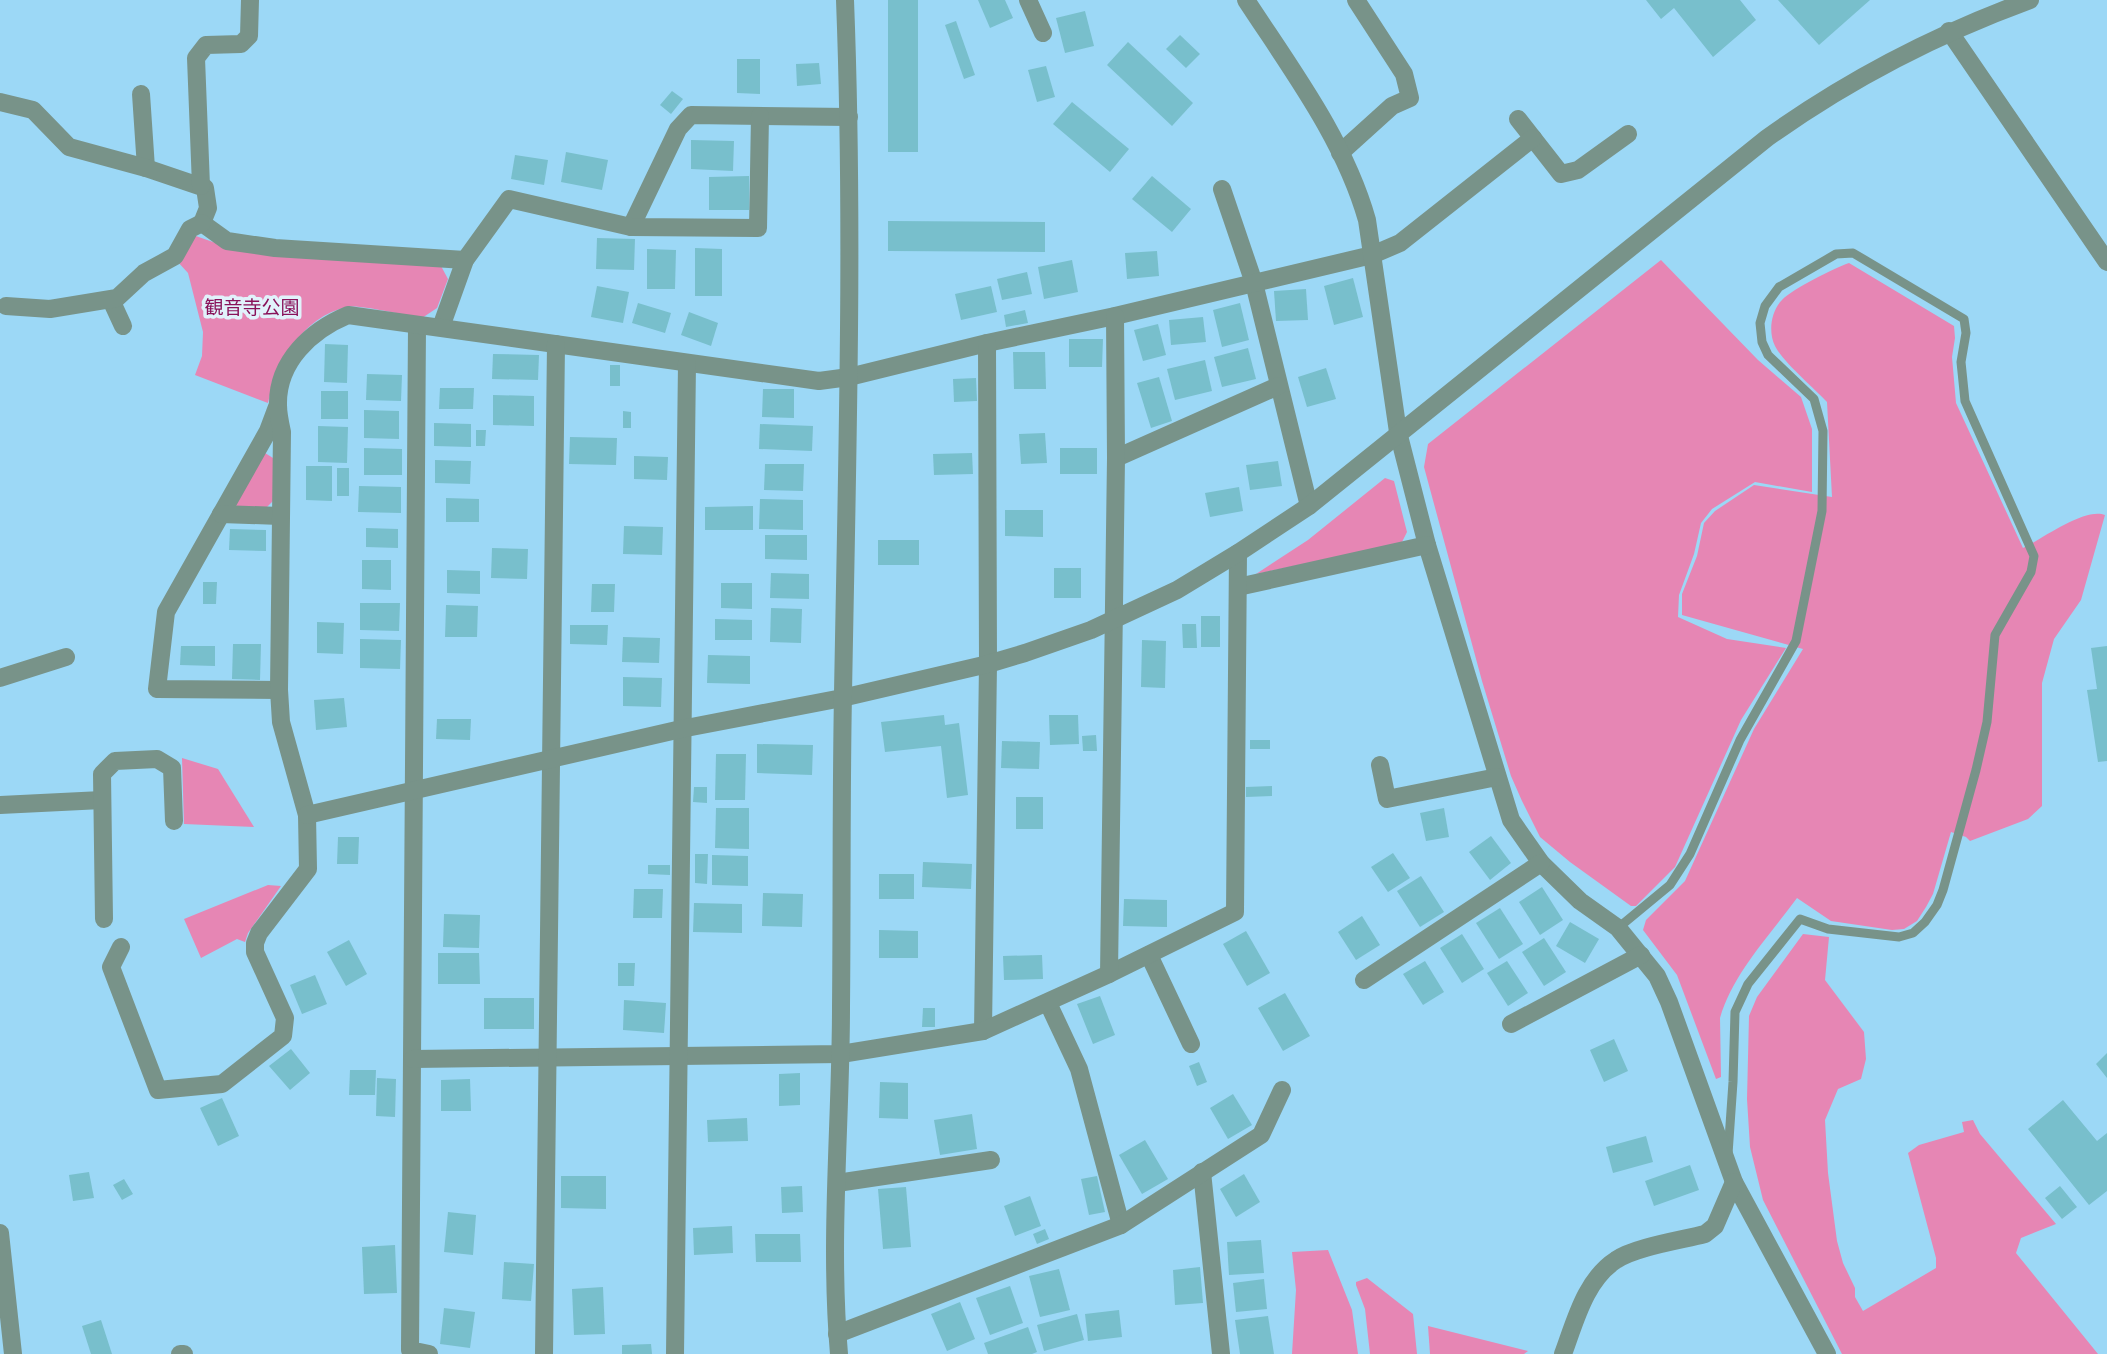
<svg xmlns="http://www.w3.org/2000/svg" width="2107" height="1354" font-family="'Work Sans','Noto Sans JP',sans-serif">
<rect width="100%" height="100%" fill="#9cd8f6"/>
<g fill="#e686b4">
<path d="M193 235 230 248 441 266 448 279 437 308 422 318C406 316 360 304 347 307 302 317 277 362 268 403L195 375 202 356 203 332 188 273 177 261Z"/>
<polygon points="1661,260 1758,360 1801,397 1812,429 1812,492 1755,482 1712,509 1701,523 1694,554 1679,595 1678,617 1727,639 1786,648 1741,720 1675,867 1636,906 1631,906 1570,862 1540,837 1522,801 1511,776 1482,681 1424,467 1428,444"/>
<path d="M1849 263 1954 326 1955 338 1952 357 1956 403 2023 548C2042 539 2085 507 2105 515L2081 600 2054 639 2042 683V806L2028 819 1970 841 1966 837 1951 832 1933 894 1926 907 1917 921 1904 929 1892 930 1831 921 1797 898C1770 935 1733 973 1720 1018L1721 1077 1716 1079 1677 975 1643 930 1646 920 1685 881 1754 729 1803 649 1682 615V594L1697 556 1704 523 1715 511 1754 485 1832 497 1827 402C1814 388 1783 362 1775 346 1768 332 1771 311 1782 300 1792 289 1835 268 1849 263Z"/>
<polygon points="265,453 273,458 274,500 266,508 233,507"/>
<polygon points="1385,478 1394,481 1407,532 1401,544 1256,574 1308,540"/>
<polygon points="182,758 218,769 254,827 184,824"/>
<polygon points="268,885 281,886 248,933 245,942 237,939 201,958 184,919"/>
<polygon points="1803,934 1829,937 1825,980 1864,1032 1866,1059 1861,1079 1838,1089 1825,1120 1828,1173 1837,1241 1843,1263 1855,1288 1855,1297 1863,1311 1936,1268 1936,1258 1908,1153 1919,1145 1964,1132 1962,1122 1973,1120 1980,1134 2056,1224 2021,1238 2016,1253 2098,1354 1842,1354 1763,1200 1750,1147 1747,1099 1749,1016 1757,997"/>
<polygon points="1328,1250 1352,1310 1358,1354 1292,1354 1296,1290 1292,1252"/>
<polygon points="1367,1278 1413,1314 1417,1354 1370,1354 1365,1309 1356,1285 1356,1282"/>
<polygon points="1428,1326 1528,1351 1524,1354 1430,1354"/>
</g>
<g fill="#78bfcc">
<rect x="888" y="0" width="30" height="152"/>
<polygon points="978,0 1005,0 1013,18 990,28"/>
<polygon points="1646,0 1740,0 1756,20 1713,57 1674,8 1661,19"/>
<polygon points="1778,0 1870,0 1819,45"/>
<polygon points="1085,11 1094,46 1065,53 1056,18"/>
<polygon points="956,21 975,75 964,79 945,25"/>
<polygon points="1180,35 1200,54 1186,68 1166,49"/>
<polygon points="1128,42 1193,103 1172,126 1107,65"/>
<polygon points="737,59 760,59 760,94 737,93"/>
<polygon points="819,63 821,84 797,86 796,64"/>
<polygon points="1046,66 1055,97 1037,102 1028,70"/>
<polygon points="672,91 683,99 671,114 660,105"/>
<polygon points="1072,102 1129,149 1110,172 1053,124"/>
<polygon points="691,140 734,141 733,171 691,169"/>
<polygon points="566,152 608,160 602,190 561,182"/>
<polygon points="515,155 548,160 544,185 511,179"/>
<polygon points="749,176 749,210 709,210 709,177"/>
<polygon points="1152,176 1191,209 1172,232 1132,199"/>
<polygon points="888,221 1045,222 1045,252 888,251"/>
<polygon points="597,238 635,239 634,270 596,269"/>
<polygon points="695,248 722,249 722,296 695,296"/>
<polygon points="647,249 676,250 675,289 647,289"/>
<polygon points="1157,251 1159,276 1127,279 1125,253"/>
<polygon points="1072,260 1078,292 1044,299 1038,267"/>
<polygon points="1027,272 1032,294 1002,300 997,279"/>
<polygon points="1353,278 1363,317 1334,325 1324,286"/>
<polygon points="597,286 629,292 623,323 591,317"/>
<polygon points="991,286 997,312 961,320 955,294"/>
<polygon points="1306,289 1308,320 1276,321 1274,291"/>
<polygon points="638,303 671,313 665,333 632,323"/>
<polygon points="1240,303 1249,340 1222,347 1213,310"/>
<polygon points="1025,310 1028,323 1006,327 1004,315"/>
<polygon points="689,312 718,323 711,346 681,335"/>
<polygon points="1203,317 1206,342 1171,345 1169,320"/>
<polygon points="1158,324 1166,355 1143,361 1134,330"/>
<polygon points="1069,339 1103,339 1102,367 1069,367"/>
<polygon points="325,344 348,345 347,383 324,382"/>
<polygon points="1248,348 1256,379 1222,387 1214,357"/>
<polygon points="1013,352 1045,352 1046,389 1014,389"/>
<polygon points="493,354 539,355 538,380 492,379"/>
<polygon points="1205,360 1212,391 1175,400 1167,369"/>
<rect x="610" y="365" width="10" height="21"/>
<polygon points="1326,368 1336,399 1307,407 1298,377"/>
<polygon points="367,374 402,375 401,401 366,400"/>
<polygon points="1159,377 1172,421 1151,428 1137,383"/>
<polygon points="976,378 977,401 954,402 953,379"/>
<polygon points="440,388 474,388 473,409 439,409"/>
<polygon points="763,389 794,389 794,418 762,417"/>
<rect x="321" y="391" width="27" height="28"/>
<polygon points="493,395 534,396 534,426 493,425"/>
<polygon points="364,410 399,411 399,439 364,438"/>
<polygon points="623,411 631,412 631,428 623,428"/>
<polygon points="434,423 471,424 471,447 434,446"/>
<polygon points="760,424 813,426 812,451 759,449"/>
<polygon points="318,426 348,427 347,463 318,462"/>
<polygon points="476,430 486,430 485,446 476,446"/>
<polygon points="1045,433 1047,463 1021,464 1019,434"/>
<polygon points="570,437 617,438 616,465 569,464"/>
<polygon points="364,448 402,449 402,475 364,475"/>
<rect x="1060" y="448" width="37" height="26"/>
<polygon points="972,453 973,474 934,475 933,454"/>
<polygon points="634,456 668,457 667,480 634,479"/>
<polygon points="435,460 471,461 470,484 435,483"/>
<polygon points="1278,461 1282,486 1250,490 1246,465"/>
<polygon points="765,464 804,464 803,491 764,490"/>
<polygon points="306,466 332,466 332,501 306,500"/>
<rect x="337" y="468" width="12" height="28"/>
<polygon points="359,486 401,487 401,513 358,512"/>
<polygon points="1239,487 1243,511 1210,517 1205,493"/>
<polygon points="446,498 479,499 479,522 446,522"/>
<polygon points="760,499 803,500 803,530 759,529"/>
<polygon points="753,506 753,530 705,530 705,507"/>
<polygon points="1005,510 1043,510 1043,537 1005,536"/>
<polygon points="624,526 663,527 662,555 623,554"/>
<polygon points="366,528 398,529 398,548 366,547"/>
<polygon points="230,529 266,530 266,551 229,550"/>
<polygon points="765,535 807,535 807,560 765,559"/>
<rect x="878" y="540" width="41" height="25"/>
<polygon points="492,548 528,549 527,579 491,578"/>
<polygon points="362,560 391,560 391,590 362,589"/>
<rect x="1054" y="568" width="27" height="30"/>
<polygon points="447,570 480,571 480,594 447,593"/>
<polygon points="771,573 809,574 809,599 770,598"/>
<polygon points="203,582 217,582 216,604 203,604"/>
<polygon points="721,583 752,583 752,609 721,608"/>
<polygon points="592,584 615,584 614,612 591,612"/>
<polygon points="360,603 400,603 399,631 360,630"/>
<polygon points="446,605 478,606 477,637 445,637"/>
<polygon points="771,608 802,609 801,643 770,642"/>
<rect x="1201" y="616" width="19" height="31"/>
<polygon points="715,619 752,620 752,640 715,640"/>
<polygon points="317,622 344,623 343,654 317,653"/>
<polygon points="1182,624 1196,624 1197,648 1183,648"/>
<polygon points="570,625 608,625 607,645 570,644"/>
<polygon points="623,637 660,638 659,663 622,662"/>
<polygon points="360,639 401,640 400,669 360,668"/>
<polygon points="1142,640 1166,641 1165,688 1141,687"/>
<polygon points="233,644 261,644 260,680 232,679"/>
<polygon points="181,646 215,646 215,666 180,665"/>
<polygon points="2107,646 2107,761 2098,762 2087,690 2097,689 2091,648"/>
<polygon points="708,655 750,656 750,684 707,683"/>
<polygon points="623,677 662,678 661,707 623,706"/>
<polygon points="344,698 347,727 316,730 314,700"/>
<polygon points="944,715 945,725 959,723 968,795 947,798 941,746 885,752 881,722"/>
<polygon points="1049,715 1078,715 1079,744 1050,745"/>
<polygon points="437,719 471,719 470,740 436,739"/>
<polygon points="1096,735 1097,751 1083,751 1082,736"/>
<rect x="1250" y="740" width="20" height="9"/>
<polygon points="1002,741 1040,742 1039,769 1001,768"/>
<polygon points="757,744 813,745 812,775 757,773"/>
<polygon points="716,754 746,754 745,800 715,800"/>
<polygon points="1272,786 1272,796 1246,797 1246,787"/>
<polygon points="694,787 707,787 707,803 693,802"/>
<rect x="1016" y="797" width="27" height="32"/>
<polygon points="716,808 749,808 749,849 715,848"/>
<polygon points="1444,808 1449,837 1426,841 1420,813"/>
<polygon points="1491,836 1511,863 1490,880 1469,852"/>
<polygon points="338,837 359,837 358,864 337,864"/>
<polygon points="1393,853 1410,878 1388,892 1371,867"/>
<polygon points="695,854 708,854 707,884 695,883"/>
<polygon points="712,855 748,856 748,886 712,885"/>
<polygon points="923,862 972,864 971,889 922,887"/>
<polygon points="648,865 670,865 670,875 648,874"/>
<rect x="879" y="874" width="35" height="25"/>
<polygon points="1421,876 1444,912 1420,927 1397,891"/>
<polygon points="1542,887 1563,920 1540,935 1519,902"/>
<polygon points="634,889 663,889 662,918 633,918"/>
<polygon points="763,893 803,894 802,927 762,926"/>
<polygon points="1124,899 1167,900 1167,927 1123,926"/>
<polygon points="694,903 742,904 742,933 693,932"/>
<polygon points="1500,908 1523,944 1499,959 1476,923"/>
<polygon points="444,914 480,915 479,948 443,947"/>
<polygon points="1362,916 1380,945 1356,960 1338,932"/>
<polygon points="1570,922 1599,939 1585,963 1556,946"/>
<polygon points="879,930 918,931 918,958 879,958"/>
<polygon points="1246,931 1270,973 1247,986 1223,944"/>
<polygon points="1462,934 1484,969 1462,983 1440,948"/>
<polygon points="1544,938 1566,972 1544,986 1522,952"/>
<polygon points="349,940 367,974 346,986 327,952"/>
<polygon points="438,953 479,953 480,984 438,984"/>
<polygon points="1042,955 1043,979 1004,980 1003,956"/>
<polygon points="1425,961 1444,992 1423,1005 1403,974"/>
<polygon points="1507,961 1528,993 1508,1006 1487,973"/>
<polygon points="618,963 635,963 634,986 618,986"/>
<polygon points="315,975 327,1004 302,1014 290,985"/>
<polygon points="1285,993 1310,1036 1283,1051 1258,1008"/>
<polygon points="1100,996 1115,1035 1093,1044 1077,1004"/>
<rect x="484" y="998" width="50" height="31"/>
<polygon points="624,1000 666,1003 664,1033 623,1030"/>
<polygon points="923,1008 935,1008 935,1027 922,1027"/>
<polygon points="1614,1039 1628,1071 1604,1082 1590,1050"/>
<polygon points="291,1049 310,1073 290,1090 269,1066"/>
<polygon points="2107,1053 2107,1078 2096,1064"/>
<polygon points="1199,1062 1207,1082 1197,1086 1189,1066"/>
<polygon points="350,1070 376,1070 375,1095 349,1095"/>
<polygon points="800,1073 800,1105 779,1106 779,1074"/>
<polygon points="377,1078 396,1079 395,1117 376,1116"/>
<polygon points="470,1079 471,1111 441,1111 441,1080"/>
<polygon points="880,1082 908,1083 908,1119 879,1118"/>
<polygon points="1233,1094 1252,1125 1228,1139 1210,1108"/>
<polygon points="222,1098 239,1136 218,1146 200,1108"/>
<polygon points="2063,1100 2097,1141 2107,1133 2107,1191 2089,1205 2028,1129"/>
<polygon points="972,1114 977,1149 940,1155 934,1120"/>
<polygon points="747,1118 748,1141 708,1142 707,1120"/>
<polygon points="1646,1136 1653,1162 1613,1173 1606,1147"/>
<polygon points="1145,1140 1168,1179 1142,1194 1119,1155"/>
<polygon points="1690,1165 1699,1190 1654,1206 1645,1181"/>
<polygon points="89,1172 94,1198 73,1201 69,1175"/>
<polygon points="1244,1174 1260,1202 1236,1217 1220,1189"/>
<polygon points="561,1176 606,1176 606,1209 561,1208"/>
<polygon points="1097,1176 1105,1212 1089,1215 1081,1179"/>
<polygon points="124,1179 133,1194 122,1200 113,1185"/>
<polygon points="802,1186 803,1212 782,1213 781,1187"/>
<polygon points="2060,1186 2077,1207 2062,1219 2045,1198"/>
<polygon points="906,1187 911,1247 883,1249 878,1189"/>
<polygon points="1030,1196 1041,1226 1015,1236 1004,1206"/>
<polygon points="448,1212 476,1215 473,1255 444,1252"/>
<polygon points="732,1226 733,1253 694,1255 693,1228"/>
<polygon points="1045,1229 1049,1239 1037,1244 1033,1234"/>
<polygon points="755,1234 800,1234 801,1262 756,1262"/>
<polygon points="1261,1240 1264,1273 1229,1275 1227,1242"/>
<polygon points="395,1245 397,1293 364,1294 362,1247"/>
<polygon points="504,1262 534,1264 531,1301 502,1299"/>
<polygon points="1200,1267 1203,1303 1175,1305 1173,1270"/>
<polygon points="1059,1269 1070,1310 1040,1317 1029,1276"/>
<polygon points="1264,1279 1267,1309 1236,1312 1233,1283"/>
<polygon points="1010,1286 1023,1323 990,1335 976,1298"/>
<polygon points="603,1287 605,1334 574,1335 572,1289"/>
<polygon points="960,1302 975,1339 947,1351 931,1314"/>
<polygon points="444,1308 475,1312 470,1348 440,1344"/>
<polygon points="1119,1310 1122,1337 1088,1341 1085,1314"/>
<polygon points="1077,1314 1084,1340 1044,1351 1037,1325"/>
<polygon points="1268,1316 1274,1354 1240,1354 1235,1320"/>
<polygon points="101,1320 112,1354 91,1354 82,1326"/>
<polygon points="1028,1327 1037,1352 1032,1354 988,1354 984,1343"/>
<polygon points="651,1344 652,1354 622,1354 622,1345"/>
</g>
<g fill="none" stroke-linecap="round" stroke-linejoin="round">
<polyline stroke="#789389" stroke-width="9" points="1618,928 1670,885 1690,854 1740,740 1796,641 1822,511 1823,431 1814,399 1768,355 1762,342 1760,323 1765,306 1779,287 1836,254 1853,253 1964,319 1966,333 1961,362 1965,401 2034,556 2031,572 1995,635 1987,722 1976,770 1943,890 1937,905 1925,922 1913,933 1899,937 1828,929 1800,919 1748,984 1735,1012 1733,1082 1728,1154"/>
<g stroke="#789389" stroke-width="18">
<polyline points="1028,0 1043,33"/>
<polyline points="1949,31 2107,262"/>
<polyline points="141,94 146,168"/>
<polyline points="0,102 33,110 69,147 146,168 205,188 208,208 202,223 227,241 275,248 465,260"/>
<polyline points="1518,119 1561,174 1578,170 1628,134"/>
<polyline points="1340,153 1392,106 1410,98 1404,74 1356,0"/>
<polyline points="201,186 196,58 206,45 241,44 249,36 250,0"/>
<polyline points="1222,189 1254,283 1309,506"/>
<polyline points="631,227 678,129 691,115 849,117"/>
<polyline points="111,300 123,326"/>
<polyline points="6,306 50,309 117,298 144,273 175,256 190,229 202,223"/>
<polyline points="417,326 410,1350 429,1354"/>
<polyline points="441,327 465,260 509,199 631,227 758,228 760,116"/>
<polyline points="277,407 268,431 166,612 157,689 279,690"/>
<polyline points="1398,432 1427,545 1511,820 1541,863 1580,901 1618,928 1657,976 1669,1002 1734,1182 1827,1354"/>
<polyline points="1116,458 1278,386"/>
<polyline points="221,514 280,516"/>
<polyline points="1238,587 1427,545"/>
<polyline points="0,678 66,657"/>
<polyline points="1380,765 1387,799 1497,777"/>
<polyline points="0,805 102,800"/>
<polyline points="104,919 102,774 115,761 157,759 172,768 174,821"/>
<path d="M121 947 111 967 158 1090 222 1084 283 1036 285 1018 255 952V943L259 933 308 869 307 815 281 722 279 690 282 432C280 423 278 414 278 405 277 361 312 330 348 315L819 381 849 377 987 343 1115 316 1372 255 1400 243 1533 138"/>
<polyline points="1149,955 1191,1044"/>
<polyline points="1109,974 1235,912 1238,553"/>
<polyline points="1364,980 1541,863"/>
<polyline points="1048,1003 1079,1069 1121,1225"/>
<polyline points="1511,1024 1641,955"/>
<polyline points="983,1031 988,664 987,343"/>
<polyline points="413,1059 841,1054 983,1031 1109,974 1116,458 1115,316"/>
<polyline points="1202,1172 1221,1354"/>
<polyline points="837,1183 991,1160"/>
<polyline points="0,1233 13,1354"/>
<polyline points="837,1334 1121,1225 1261,1135 1282,1090"/>
<polyline points="180,1354 184,1354"/>
<polyline points="544,1354 556,344"/>
<polyline points="675,1354 687,363"/>
<path d="M1563 1354C1575 1322 1585 1280 1616 1260 1635 1247 1682 1240 1705 1234L1715 1226 1734 1182"/>
</g>
<g stroke="#789389" stroke-width="18">
<path d="M1246 0C1291 69 1344 139 1367 220L1398 432"/>
<path d="M307 815 681 729 842 698 988 664 1025 653 1091 630 1177 590 1238 553 1309 506 1767 138C1848 80 1937 34 2030 0"/>
<path d="M839 1354C829 1239 841 1122 841 1007 842 903 841 798 843 694 847 463 854 231 845 0"/>
</g>
</g>
<g text-anchor="middle" dominant-baseline="central" stroke-width="7" stroke-linejoin="round" paint-order="stroke">
<g font-size="19" fill="#89125a" stroke="#e1f2fb">
<text x="252" y="307">観音寺公園</text>
</g>
</g>
</svg>
